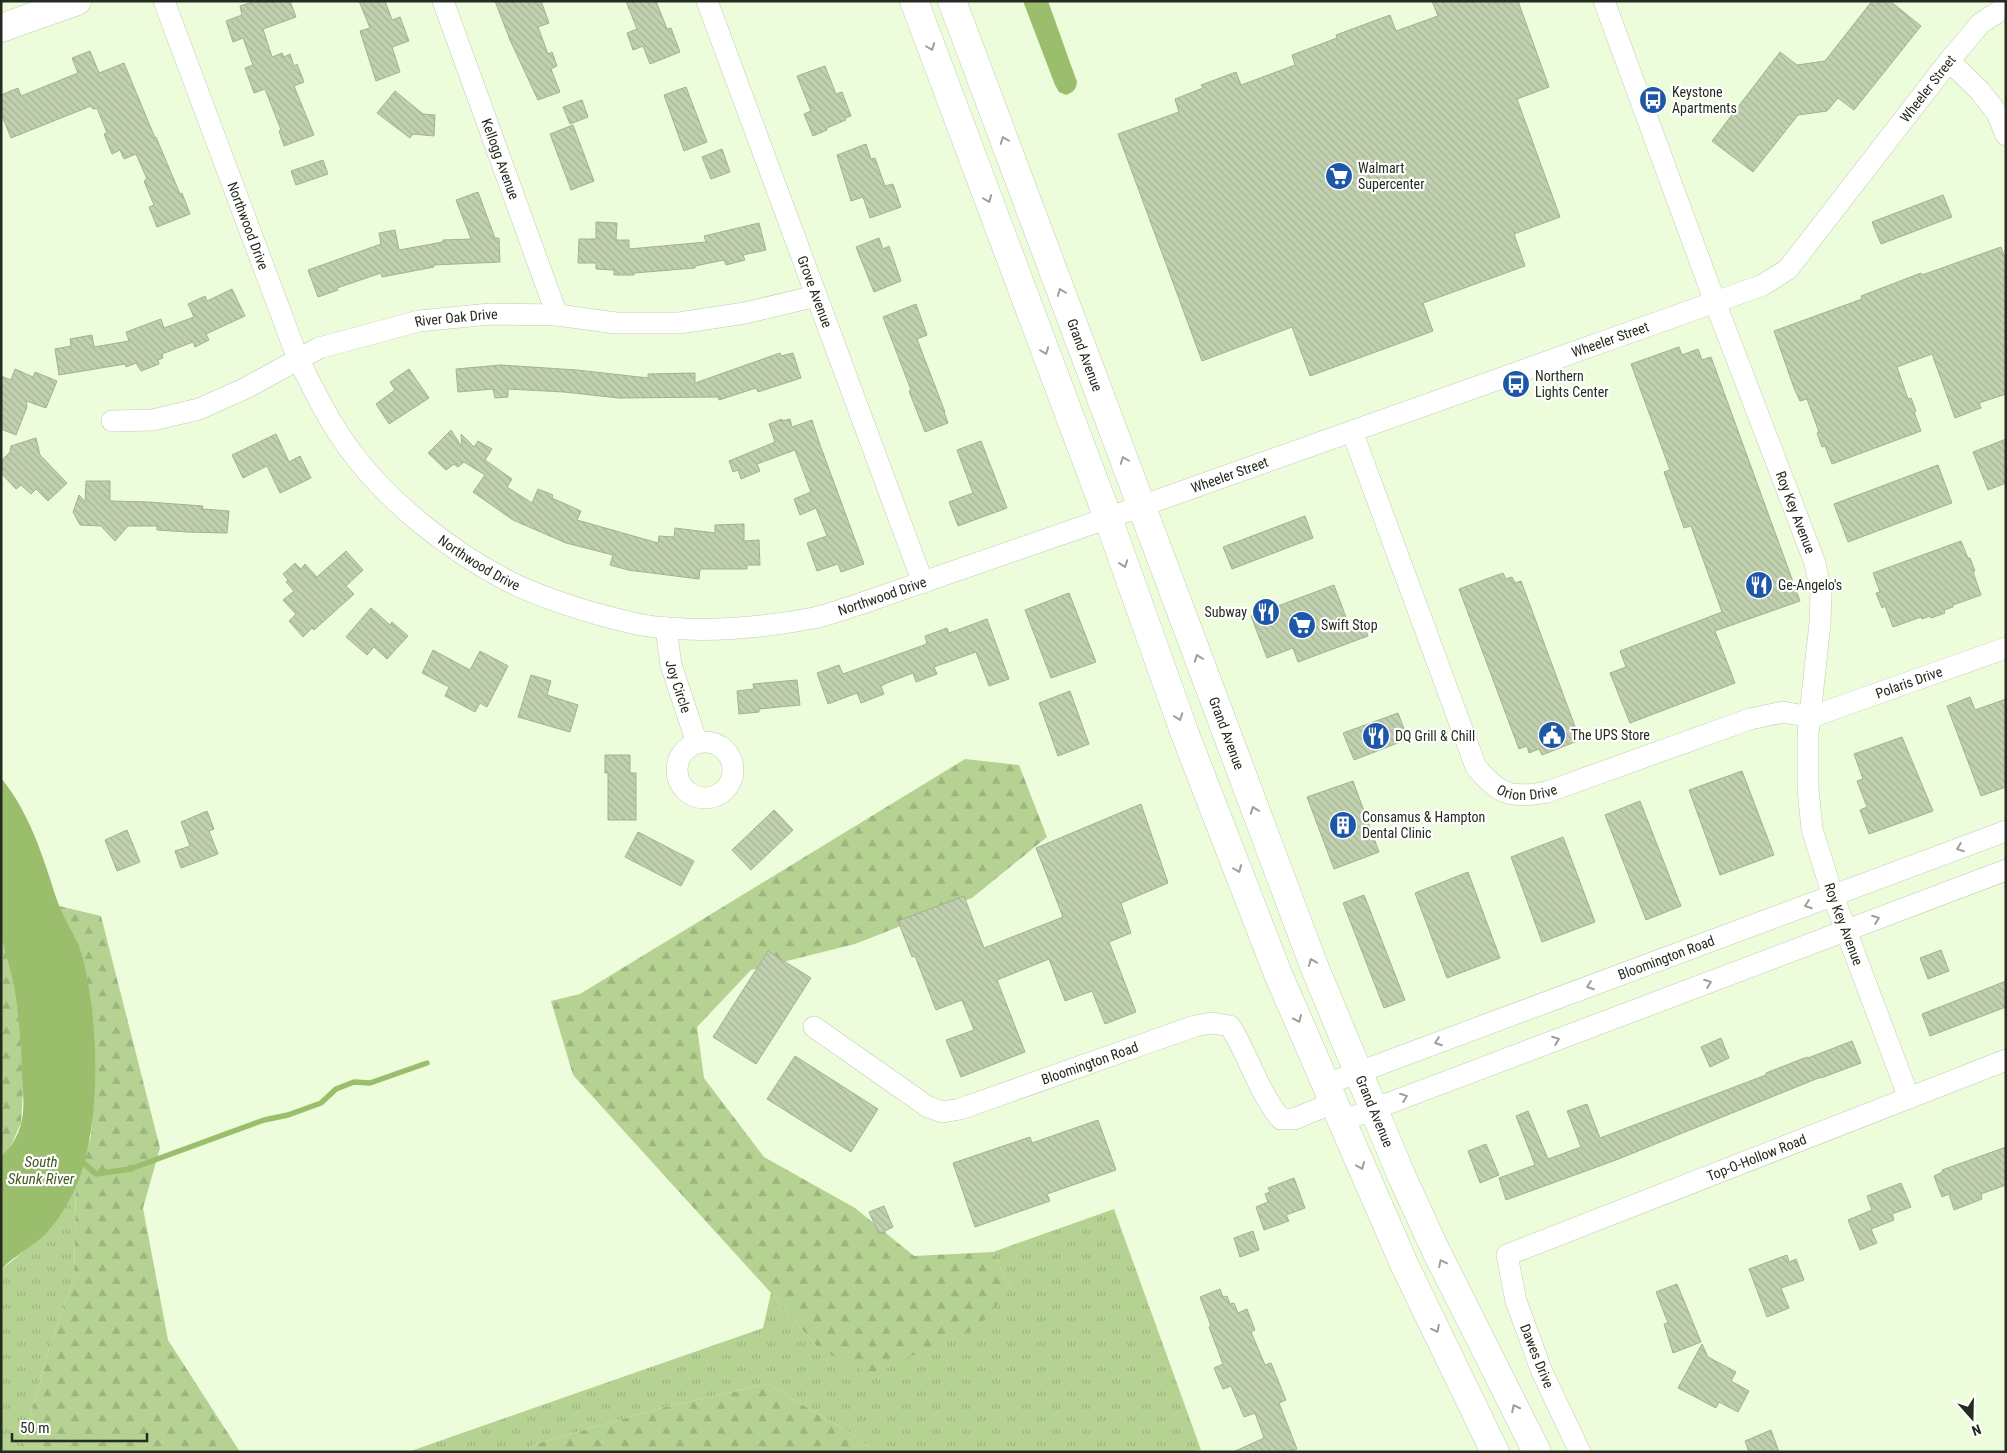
<svg xmlns="http://www.w3.org/2000/svg" width="2007" height="1453" font-family="'Roboto Condensed',sans-serif">
<defs>
<pattern id="grass-tufts" width="24" height="20" patternUnits="userSpaceOnUse" patternTransform="scale(1.25)"><rect width="24" height="20" fill="#b5d292"/><path d="M3 7l-1-3M5 7V3M7 7l1-3M15 17l-1-3M17 17v-4M19 17l1-3" fill="none" stroke="#9cb47d"/></pattern>
<pattern id="forest-firs" width="22" height="20" patternUnits="userSpaceOnUse" patternTransform="scale(1.25)"><rect width="22" height="20" fill="#b5d292"/><path d="M5 1l3.5 6h-7zM16 11l3.5 6h-7z" fill="#9cb47d"/></pattern>
<pattern id="building-back-hatch" width="6" height="6" patternUnits="userSpaceOnUse" patternTransform="scale(1.25)"><rect width="6" height="6" fill="#c1d1b0"/><path d="M-1 5l2 2M0 0l6 6M5-1l2 2" fill="none" stroke="#a6b497"/></pattern>
</defs>
<rect width="100%" height="100%" fill="#edfddb"/>
<g fill="url(#grass-tufts)">
<polygon points="76,1187 74,1278 49,1349 20,1452 1,1452 1,1270 50,1229"/>
<polygon points="1114,1209 1201,1450 1184,1452 875,1452 849,1432 767,1384 665,1407 535,1444 524,1452 408,1452 763,1328 771,1293 819,1349 1011,1289 993,1252"/>
</g>
<g fill="url(#forest-firs)">
<polygon points="965,759 1019,765 1047,837 972,898 855,944 751,970 697,1027 704,1078 764,1157 855,1208 914,1256 993,1252 1011,1289 975,1329 869,1374 819,1349 771,1293 573,1075 551,1001 580,994"/>
<polygon points="59,906 101,916 160,1148 143,1208 168,1340 240,1452 20,1452 49,1349 74,1278 76,1187 91,1136 94,1083 82,958"/>
<polygon points="1,938 9,961 20,1020 23,1090 21,1123 9,1150 1,1156"/>
<polygon points="767,1384 849,1432 875,1452 524,1452 535,1444 665,1407"/>
</g>
<g fill="#9abe6b">
<path d="M1023 1H1048L1077 82C1076 90 1073 92 1066 95L1059 92 1055 85Z"/>
<path d="M1 778C30 813 43 857 57 900 64 920 78 939 83 959 99 1024 102 1125 76 1187 71 1198 59 1219 50 1229 37 1245 15 1254 1 1270V1156C11 1149 18 1135 21 1124 25 1110 23 1092 22 1078 21 1028 17 985 1 938Z"/>
</g>
<g fill="none" stroke-linecap="round" stroke-linejoin="round">
<polyline stroke="#9abe6b" stroke-width="5.5" points="79,1159 96,1174 130,1169 264,1120 288,1115 321,1103 336,1089 354,1082 370,1083 427,1063"/>
</g>
<g fill="url(#building-back-hatch)" stroke="#a2b292">
<polygon points="255,1 290,1 296,17 263,29 272,57 282,53 284,57 290,54 294,66 297,64 304,82 294,86 314,135 284,146 279,131 281,130 265,89 254,93 245,68 253,65 243,38 233,42 226,21 242,15 240,6"/>
<polygon points="359,1 385,1 392,20 400,17 409,41 392,47 400,72 376,81 360,31 370,28"/>
<polygon points="495,1 541,1 549,23 538,27 548,54 552,52 557,66 551,69 560,92 538,100 510,40"/>
<polygon points="626,1 656,1 667,29 671,28 680,52 650,64 643,46 633,50 627,33 637,29"/>
<polygon points="1432,1 1518,1 1549,87 1517,99 1560,217 1514,234 1525,266 1423,303 1433,331 1310,376 1292,327 1202,361 1118,134 1179,112 1175,99 1203,88 1201,85 1236,72 1241,85 1295,65 1292,55 1337,38 1336,35 1390,15 1396,31 1438,16"/>
<polygon points="1872,1 1890,1 1921,26 1854,110 1838,98 1827,111 1798,115 1753,172 1712,141 1780,52 1797,65 1825,61"/>
<polygon points="90,51 99,73 124,63 155,138 156,137 180,194 182,193 190,214 157,227 149,207 154,205 144,181 147,179 136,154 124,159 120,150 112,154 104,134 107,133 97,108 93,109 91,106 11,138 1,113 1,95 18,88 21,96 78,73 72,58"/>
<polygon points="825,66 836,94 842,92 851,116 845,118 846,120 827,128 827,130 813,136 804,114 811,111 797,76"/>
<polygon points="686,87 707,142 684,151 664,95"/>
<polygon points="395,91 423,114 435,115 434,136 413,134 410,138 377,113"/>
<polygon points="582,100 588,117 570,124 563,107"/>
<polygon points="573,125 594,181 571,190 550,134"/>
<polygon points="866,144 871,159 875,158 885,186 893,184 901,207 870,218 863,197 851,201 837,155"/>
<polygon points="722,149 730,172 711,179 702,157"/>
<polygon points="323,160 328,174 296,185 291,171"/>
<polygon points="478,192 495,238 499,238 500,262 433,265 434,267 382,277 381,273 337,288 338,290 318,297 308,270 381,244 379,233 395,230 399,250 443,242 443,240 471,239 456,200"/>
<polygon points="1943,195 1952,217 1881,244 1872,222"/>
<polygon points="596,222 617,223 616,240 629,240 629,249 706,242 704,236 759,223 766,250 743,255 745,260 726,265 724,260 695,266 695,268 634,273 634,275 614,275 614,270 596,269 596,263 578,263 579,239 596,239"/>
<polygon points="879,238 883,249 889,246 901,281 874,292 856,247"/>
<polygon points="2001,247 2006,260 2006,394 1979,403 1981,408 1955,418 1932,354 1897,367 1908,399 1911,398 1916,411 1914,412 1921,431 1832,464 1825,446 1822,447 1817,433 1819,432 1807,399 1800,401 1794,388 1774,331 1862,299 1861,296 1921,273 1922,275"/>
<polygon points="232,289 245,316 206,334 209,340 195,347 193,342 162,354 163,358 158,360 159,364 141,371 136,363 126,367 125,364 59,375 55,349 71,346 70,339 92,335 94,347 129,341 126,332 161,319 164,328 194,317 188,304 205,296 207,301"/>
<polygon points="916,304 927,335 917,339 945,412 944,412 948,423 925,432 909,391 911,390 883,317"/>
<polygon points="1679,347 1682,355 1698,349 1702,360 1711,357 1800,601 1715,631 1735,683 1630,723 1610,673 1626,667 1620,651 1722,612 1691,526 1684,528 1664,472 1670,470 1631,364"/>
<polygon points="780,353 781,356 793,353 801,378 758,392 756,388 719,400 718,397 618,398 564,392 508,389 508,397 495,398 493,389 458,392 456,369 501,365 577,370 648,378 648,374 695,373 695,383"/>
<polygon points="15,369 33,377 35,372 57,381 46,408 26,401 27,407 16,435 1,429 1,376 11,380"/>
<polygon points="409,369 429,398 389,424 376,404 395,390 390,382"/>
<polygon points="782,419 782,421 790,419 792,427 812,420 819,442 864,564 841,572 838,564 817,571 807,543 827,536 816,508 800,515 794,499 811,492 795,450 757,464 760,471 741,479 738,470 733,472 729,461 775,442 769,424"/>
<polygon points="451,430 462,447 461,434 474,447 478,441 492,449 485,460 512,479 507,487 532,503 538,489 553,495 552,498 581,511 577,520 658,543 659,536 674,537 675,528 715,533 715,525 744,524 744,541 759,540 760,565 747,565 747,569 700,569 699,579 628,570 610,565 613,555 566,543 513,520 473,492 485,475 464,462 458,467 454,464 446,470 428,453"/>
<polygon points="276,434 289,462 300,456 311,478 280,493 267,466 243,478 232,455"/>
<polygon points="36,438 40,455 67,483 48,501 36,489 31,494 21,485 16,489 1,473 1,461 10,452 11,446"/>
<polygon points="2006,439 2006,483 1988,490 1973,452"/>
<polygon points="981,441 1007,508 958,526 949,502 973,493 957,450"/>
<polygon points="1938,465 1952,503 1848,542 1834,504"/>
<polygon points="86,481 110,481 110,501 148,502 203,506 202,509 229,511 227,533 187,532 157,530 157,526 128,526 115,541 101,526 80,525 73,512 79,495 85,502"/>
<polygon points="1305,516 1313,538 1232,569 1223,547"/>
<polygon points="1961,541 1968,558 1970,558 1975,571 1973,572 1981,595 1953,605 1953,607 1944,610 1945,613 1931,618 1930,616 1922,619 1921,617 1893,627 1885,606 1882,608 1876,593 1880,592 1873,573"/>
<polygon points="346,551 363,570 346,586 354,594 314,630 312,628 303,637 289,621 296,614 283,600 294,591 286,582 288,580 283,574 295,563 301,569 305,564 317,577"/>
<polygon points="1503,573 1506,579 1512,577 1515,583 1521,581 1580,740 1542,755 1539,749 1529,753 1527,746 1519,749 1459,589"/>
<polygon points="1334,585 1350,628 1363,623 1368,636 1298,662 1293,648 1267,658 1251,616"/>
<polygon points="1069,593 1096,662 1051,678 1025,610"/>
<polygon points="371,608 390,625 392,622 408,636 387,659 374,647 367,655 346,637"/>
<polygon points="987,619 1009,679 989,686 976,652 934,667 937,674 916,682 913,673 887,683 881,686 884,694 861,703 857,693 828,704 817,673 839,665 843,674 927,644 925,636 947,628 949,633"/>
<polygon points="433,650 470,670 480,651 508,666 487,707 480,703 475,712 445,696 449,687 422,673"/>
<polygon points="531,675 551,681 547,695 578,705 570,732 518,717"/>
<polygon points="797,680 800,705 759,709 759,712 739,714 737,691 754,689 753,684"/>
<polygon points="1070,691 1089,744 1058,756 1039,703"/>
<polygon points="1970,697 1975,710 2006,699 2006,787 1981,796 1947,706"/>
<polygon points="1398,713 1408,739 1354,760 1343,733"/>
<polygon points="1902,737 1933,811 1869,834 1860,810 1867,807 1857,781 1863,779 1854,754"/>
<polygon points="605,755 630,755 630,773 636,773 636,820 608,820 608,773 605,773"/>
<polygon points="1742,771 1774,855 1720,875 1689,790"/>
<polygon points="1353,781 1379,852 1334,869 1307,797"/>
<polygon points="1640,801 1681,906 1646,920 1605,815"/>
<polygon points="1141,804 1168,883 1121,903 1131,933 1109,942 1136,1012 1105,1024 1092,991 1065,1001 1049,959 997,980 1025,1052 961,1077 946,1040 974,1030 962,1000 936,1010 915,956 912,957 898,921 964,896 984,948 1063,917 1036,848"/>
<polygon points="774,810 793,830 751,870 732,850"/>
<polygon points="207,811 214,829 209,831 218,854 181,868 175,851 190,846 181,822"/>
<polygon points="127,830 140,862 117,871 105,840"/>
<polygon points="638,832 694,861 681,886 625,857"/>
<polygon points="1563,837 1595,922 1542,942 1511,857"/>
<polygon points="1468,872 1500,958 1447,978 1415,893"/>
<polygon points="1364,895 1405,1000 1384,1008 1343,903"/>
<polygon points="1941,950 1949,971 1928,979 1920,958"/>
<polygon points="768,951 811,978 756,1064 713,1037"/>
<polygon points="2006,981 2006,1007 1930,1036 1922,1014"/>
<polygon points="1721,1038 1729,1058 1710,1067 1701,1047"/>
<polygon points="1852,1041 1861,1063 1821,1078 1821,1077 1616,1160 1506,1200 1499,1178 1535,1165 1516,1116 1528,1111 1548,1159 1581,1147 1567,1111 1587,1104 1600,1138 1766,1075 1766,1073 1807,1057 1808,1058"/>
<polygon points="795,1056 878,1109 851,1152 767,1099"/>
<polygon points="1098,1120 1116,1170 1047,1194 1050,1201 975,1227 953,1163 1030,1137 1032,1143"/>
<polygon points="1486,1144 1499,1175 1480,1183 1468,1151"/>
<polygon points="2006,1147 2006,1185 1981,1194 1982,1199 1954,1210 1949,1194 1942,1197 1934,1176 1943,1172 1942,1170"/>
<polygon points="1294,1178 1305,1208 1286,1215 1289,1221 1264,1230 1256,1207 1268,1202 1265,1194 1270,1192 1268,1188"/>
<polygon points="1901,1183 1911,1207 1892,1214 1894,1220 1871,1229 1877,1243 1860,1250 1848,1220 1872,1210 1867,1196"/>
<polygon points="884,1206 893,1227 879,1234 869,1212"/>
<polygon points="1253,1231 1259,1250 1240,1257 1234,1238"/>
<polygon points="1787,1255 1789,1262 1796,1259 1804,1280 1781,1288 1789,1308 1767,1317 1749,1269"/>
<polygon points="1677,1284 1701,1342 1673,1353 1664,1324 1668,1323 1656,1292"/>
<polygon points="1220,1289 1223,1297 1227,1296 1230,1304 1234,1303 1238,1313 1247,1309 1255,1330 1251,1332 1265,1365 1271,1363 1286,1400 1279,1403 1297,1449 1289,1452 1233,1452 1264,1438 1255,1413 1244,1417 1231,1386 1223,1389 1214,1368 1223,1364 1209,1327 1211,1326 1200,1297"/>
<polygon points="1702,1344 1708,1357 1736,1372 1731,1381 1749,1391 1738,1412 1719,1402 1716,1408 1678,1388"/>
<polygon points="1771,1430 1779,1452 1749,1452 1745,1441"/>
</g>
<g fill="none" stroke-linecap="round" stroke-linejoin="round">
<g stroke="#becdad" stroke-width="22">
<g id="minor">
<path id="s1" d="M164 1 298 359C314 390 329 422 350 450 388 502 449 550 506 580 535 595 566 605 597 614 620 620 644 627 668 628 716 632 766 627 814 618 828 615 843 609 857 605L1108 518 1763 285 1788 269 1949 61 1981 23 2006 7"/>
<path id="s2" d="M443 1 557 315"/>
<path id="s3" d="M707 1 923 583"/>
<path id="s4" d="M1604 1 1715 302 1815 563 1821 594 1820 623 1808 734V789L1812 829 1833 896 1909 1098"/>
<polyline points="1949,61 1980,91 1997,113 2006,135"/>
<path id="s5" d="M112 421 153 420 199 409 246 388 319 348 419 321 490 314 557 315 616 323H679L745 313 816 296"/>
<path id="s6" d="M1352 431 1476 767C1499 795 1512 799 1547 792L1750 719 1783 712 1811 717 2006 648"/>
<path id="s7" d="M666 628 671 665 697 743"/>
<circle cx="705" cy="770" r="28"/>
<path id="s8" d="M814 1027 928 1107 943 1112 960 1109 1195 1026 1212 1023 1230 1026C1249 1056 1258 1092 1281 1119H1294L1335 1102"/>
<path id="s9" d="M1327 1084 2006 831"/>
<polyline points="1342,1121 2006,870"/>
<path id="s10" d="M1580 1452 1542 1372 1516 1301 1507 1255 2006 1060"/>
</g>
</g>
<g stroke="#becdad" stroke-width="29">
<g id="major">
<polyline points="914,1 1108,518 1185,734 1278,974 1404,1264 1495,1452"/>
<path id="s11" d="M952 1 1314 966 1402 1177 1436 1251 1537 1452"/>
<polyline points="1,28 77,1"/>
</g>
</g>
<use href="#minor" stroke="#fff" stroke-width="21"/>
<use href="#major" stroke="#fff" stroke-width="28"/>
</g>
<defs><path id="oneway-chevron" d="M-2-3.5L2.5 0L-2 3.5" fill="none" stroke-width="1.6" stroke-linecap="round" stroke-linejoin="round" transform="scale(1.25)"/></defs>
<g stroke="#9da09a">
<use href="#oneway-chevron" transform="translate(931 47) rotate(69)"/>
<use href="#oneway-chevron" transform="translate(1004 140) rotate(-111)"/>
<use href="#oneway-chevron" transform="translate(988 199) rotate(69)"/>
<use href="#oneway-chevron" transform="translate(1061 292) rotate(-111)"/>
<use href="#oneway-chevron" transform="translate(1045 351) rotate(69)"/>
<use href="#oneway-chevron" transform="translate(1124 460) rotate(-111)"/>
<use href="#oneway-chevron" transform="translate(1124 564) rotate(70)"/>
<use href="#oneway-chevron" transform="translate(1198 658) rotate(-110)"/>
<use href="#oneway-chevron" transform="translate(1179 717) rotate(70)"/>
<use href="#oneway-chevron" transform="translate(1254 810) rotate(-110)"/>
<use href="#oneway-chevron" transform="translate(1960 848) rotate(159)"/>
<use href="#oneway-chevron" transform="translate(1238 869) rotate(69)"/>
<use href="#oneway-chevron" transform="translate(1808 905) rotate(160)"/>
<use href="#oneway-chevron" transform="translate(1876 919) rotate(-21)"/>
<use href="#oneway-chevron" transform="translate(1312 962) rotate(-112)"/>
<use href="#oneway-chevron" transform="translate(1708 983) rotate(-21)"/>
<use href="#oneway-chevron" transform="translate(1590 986) rotate(160)"/>
<use href="#oneway-chevron" transform="translate(1298 1019) rotate(66)"/>
<use href="#oneway-chevron" transform="translate(1556 1040) rotate(-21)"/>
<use href="#oneway-chevron" transform="translate(1438 1042) rotate(160)"/>
<use href="#oneway-chevron" transform="translate(1404 1097) rotate(-21)"/>
<use href="#oneway-chevron" transform="translate(1361 1166) rotate(67)"/>
<use href="#oneway-chevron" transform="translate(1442 1263) rotate(-116)"/>
<use href="#oneway-chevron" transform="translate(1436 1329) rotate(64)"/>
<use href="#oneway-chevron" transform="translate(1515 1408) rotate(-117)"/>
</g>
<defs>
<g id="bus-disc" transform="scale(1.4375)"><circle r="9.5" fill="#1d57a8" stroke="#fff"/><path d="M-5-6H5V4H4V6H2V4H-2V6H-4V4H-5ZM-3.5-4V0h7V-4ZM-3.5 1.2v1.5H-2V1.2ZM2 1.2v1.5H3.5V1.2Z" fill="#fff"/></g>
<g id="supermarket-disc" transform="scale(1.4375)"><circle r="9.5" fill="#1d57a8" stroke="#fff"/><path d="M-6-5.5h2.5l.6 2H6L4.5 2H-2.5L-4.4-4H-6ZM-1.5 3.2a1.3 1.3 0 1 0 .1 0ZM3 3.2a1.3 1.3 0 1 0 .1 0Z" fill="#fff"/></g>
<g id="restaurant-disc" transform="scale(1.4375)"><circle r="9.5" fill="#1d57a8" stroke="#fff"/><path d="M-5-6h1v4h1v-4h1v4h1v-4h1v5L-1.5 .5V6h-2V.5L-5-1ZM5-6V6H3V1.5H1.5Q1.5-4 5-6Z" fill="#fff"/></g>
<g id="civic-disc" transform="scale(1.4375)"><circle r="9.5" fill="#1d57a8" stroke="#fff"/><path d="M-.6-6.5H3V-4.5H.6V-3L4-1V1h2V6H-6V1h2V-1L-.6-3ZM-1.2 2.5V6h2.4V2.5Z" fill="#fff"/></g>
<g id="building-disc" transform="scale(1.4375)"><circle r="9.5" fill="#1d57a8" stroke="#fff"/><path d="M-4-6H4V6H1V3H-1V6H-4ZM-2.5-4.3h1.7v1.8h-1.7ZM.8-4.3h1.7v1.8H.8ZM-2.5-1h1.7V.8h-1.7ZM.8-1h1.7V.8H.8Z" fill="#fff"/></g>
</defs>
<g fill-rule="evenodd">
<use href="#bus-disc" x="1653" y="100"/>
<use href="#supermarket-disc" x="1339" y="176"/>
<use href="#bus-disc" x="1516" y="384"/>
<use href="#restaurant-disc" x="1759" y="585"/>
<use href="#restaurant-disc" x="1266" y="612"/>
<use href="#supermarket-disc" x="1302" y="625"/>
<use href="#civic-disc" x="1552" y="735"/>
<use href="#restaurant-disc" x="1376" y="736"/>
<use href="#building-disc" x="1343" y="825"/>
</g>
<g text-anchor="middle" dominant-baseline="central" stroke-width="4.5" stroke-linejoin="round" paint-order="stroke">
<g font-size="14" fill="#252b1e" stroke="#fff">
<text stroke="none"><textPath href="#s1" startOffset="2272">Wheeler Street</textPath></text>
<text stroke="none"><textPath href="#s2" startOffset="168">Kellogg Avenue</textPath></text>
<text stroke="none"><textPath href="#s1" startOffset="240">Northwood Drive</textPath></text>
<text stroke="none"><textPath href="#s3" startOffset="310">Grove Avenue</textPath></text>
<text stroke="none"><textPath href="#s5" startOffset="364">River Oak Drive</textPath></text>
<text stroke="none"><textPath href="#s1" startOffset="1852">Wheeler Street</textPath></text>
<text stroke="none"><textPath href="#s11" startOffset="378">Grand Avenue</textPath></text>
<text stroke="none"><textPath href="#s1" startOffset="1448">Wheeler Street</textPath></text>
<text stroke="none"><textPath href="#s4" startOffset="546">Roy Key Avenue</textPath></text>
<text stroke="none"><textPath href="#s1" startOffset="660">Northwood Drive</textPath></text>
<text stroke="none"><textPath href="#s1" startOffset="1080">Northwood Drive</textPath></text>
<text stroke="none"><textPath href="#s6" startOffset="821">Polaris Drive</textPath></text>
<text stroke="none"><textPath href="#s7" startOffset="60">Joy Circle</textPath></text>
<text stroke="none"><textPath href="#s11" startOffset="782">Grand Avenue</textPath></text>
<text stroke="none"><textPath href="#s6" startOffset="419">Orion Drive</textPath></text>
<text stroke="none"><textPath href="#s4" startOffset="968">Roy Key Avenue</textPath></text>
<text stroke="none"><textPath href="#s9" startOffset="362">Bloomington Road</textPath></text>
<text stroke="none"><textPath href="#s8" startOffset="310">Bloomington Road</textPath></text>
<text stroke="none"><textPath href="#s11" startOffset="1188">Grand Avenue</textPath></text>
<text stroke="none"><textPath href="#s10" startOffset="479">Top-O-Hollow Road</textPath></text>
<text transform="translate(1537 1356) rotate(68)">Dawes Drive</text>
</g>
<g font-size="14" fill="#252b1e" stroke="#fff" text-anchor="start">
<text x="1672" y="92">Keystone<tspan x="1672" dy="16">Apartments</tspan></text>
<text x="1358" y="168">Walmart<tspan x="1358" dy="16">Supercenter</tspan></text>
<text x="1535" y="376">Northern<tspan x="1535" dy="16">Lights Center</tspan></text>
<text x="1778" y="585">Ge-Angelo's</text>
<text x="1247" y="612" text-anchor="end">Subway</text>
<text x="1321" y="625">Swift Stop</text>
<text x="1571" y="735">The UPS Store</text>
<text x="1395" y="736">DQ Grill &amp; Chill</text>
<text x="1362" y="817">Consamus &amp; Hampton<tspan x="1362" dy="16">Dental Clinic</tspan></text>
</g>
<g font-size="15" font-style="italic" fill="#435b21" stroke="#fff">
<text x="41" y="1162">South<tspan x="41" dy="17">Skunk River</tspan></text>
</g>
</g>
<rect width="2007" height="1453" fill="none" stroke="#252b1e" stroke-width="5"/>
<g transform="translate(1972 1418) rotate(160)" stroke="#ffffff" stroke-width="4" paint-order="stroke">
<path d="M0-4L9 19L0 12L-9 19Z" fill="#252b1e"/>
<text y="-8" font-size="14" font-weight="bold" text-anchor="middle" fill="#252b1e">N</text>
</g>
<path d="M12 1433v8h135v-8" fill="none" stroke="#252b1e" stroke-width="2.5"/>
<text x="20" y="1433" font-size="15" fill="#252b1e" stroke="#ffffff" stroke-width="4" paint-order="stroke">50 m</text>
</svg>
